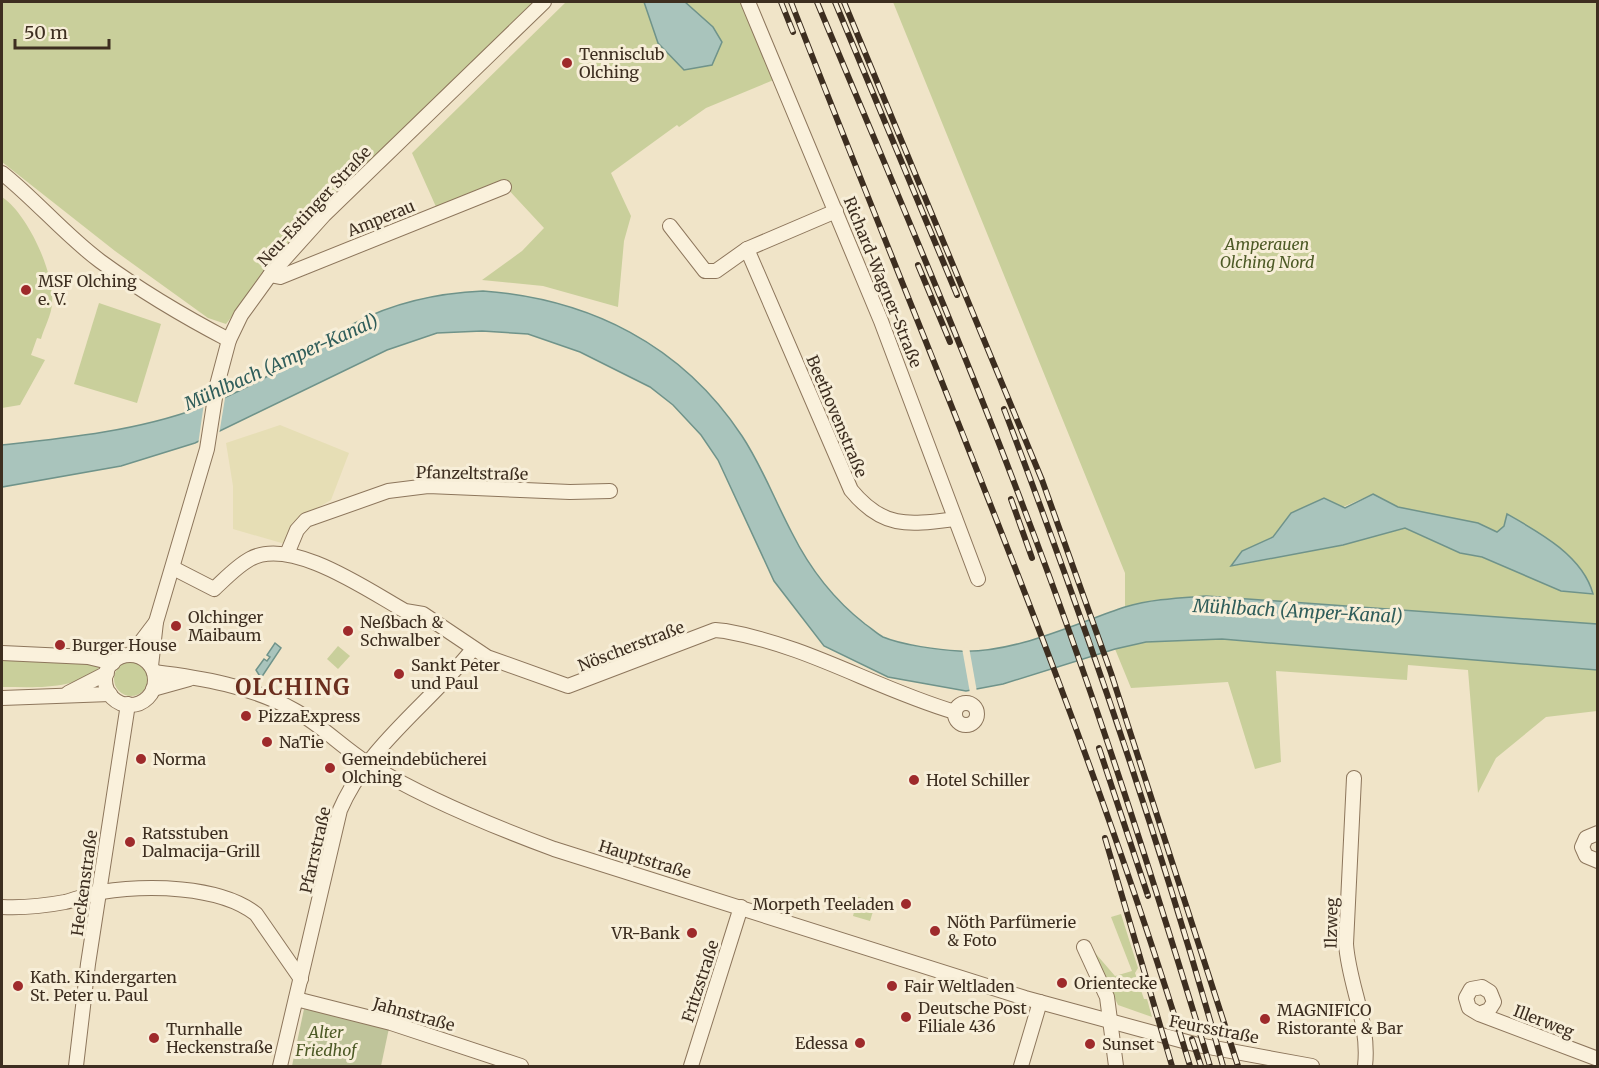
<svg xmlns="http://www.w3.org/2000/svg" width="1599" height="1068" font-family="Merriweather,serif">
<rect width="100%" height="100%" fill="#f0e4c8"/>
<polygon fill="#e6deb5" points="280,425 349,453 331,500 293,522 285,544 233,529 233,486 226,443"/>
<g fill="#c9cf9b" fill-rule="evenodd">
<polygon points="2,2 537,2 283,249 226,324 208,318 115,251 2,162"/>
<polygon points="566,2 644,2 658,43 713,27 685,2 741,2 776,79 706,108 679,127 677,125 611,173 631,216 624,241 618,307 543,286 482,280 522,251 544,228 505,186 437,209 412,153"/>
<path d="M893 2H1597V624L1206 596 1155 600 1125 608V573ZM1373 494 1398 507 1478 523 1497 532 1504 526 1507 515 1511 569 1481 557 1460 553 1406 528 1343 545 1232 566 1242 551Z"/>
<path d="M2 197C27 213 55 273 52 303 52 314 44 328 41 339L37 338 31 355 45 360 20 405 2 408Z"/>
<polygon points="99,303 161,324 137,403 74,384"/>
<polygon points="1222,639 1597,670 1597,711 1546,717 1496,758 1478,793 1468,670 1408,665 1407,680 1276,671 1281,762 1255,769 1228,682 1131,688 1115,649 1146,642"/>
<polygon points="338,646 350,656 338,669 327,659"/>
<path d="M2 660 85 662 101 666C76 691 35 687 2 687Z"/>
<circle cx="131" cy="679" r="17"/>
<polygon points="858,897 876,902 870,921 853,916"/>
<polygon points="1121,914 1138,968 1135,973 1144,999 1147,999 1152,1017 1118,1005 1090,947 1115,976 1132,971 1111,917"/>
</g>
<polygon fill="#bfc49a" points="304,1009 389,1028 381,1066 292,1066"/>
<g fill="#a9c4bc" stroke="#6f938a" stroke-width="1.5">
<polygon points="644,2 685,2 713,27 722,42 712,65 684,70 658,43"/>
<path d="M483 291C590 299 682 345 742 436 762 466 775 501 792 533 810 569 833 599 865 624 871 628 877 634 883 637 902 645 939 650 959 651 1013 654 1074 624 1125 607 1152 599 1178 598 1206 596L1597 624V670L1222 639 1146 642 1115 649 1003 684 966 691 888 677 824 646 774 581 718 460 701 435 673 405 650 387 580 352 528 334 482 331 437 333 387 350 195 443 121 466 2 487V445C67 438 136 431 199 408 241 393 283 368 321 345 332 338 343 329 355 323 395 302 439 293 483 291Z"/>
<path d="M1373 494 1398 507 1478 523 1497 532 1504 526 1507 514C1539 532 1583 556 1593 594L1561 591 1482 557 1460 553 1405 528 1343 545 1231 566 1242 551 1273 537 1291 513 1324 498 1345 508Z"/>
<polygon points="275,643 281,648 261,678 256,670 264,659 267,661 270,657 267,655"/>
</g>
<g fill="#f0e4c8">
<polygon points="226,392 219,435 198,445 204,403"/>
<polygon points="969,647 977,692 970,693 962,648"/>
</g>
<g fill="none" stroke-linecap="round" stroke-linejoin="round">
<g stroke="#8d765c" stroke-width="16">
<g id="minor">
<polyline points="748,2 881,321 978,579"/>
<path d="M2 173C36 200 65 235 100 261 141 291 185 317 229 340"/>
<polyline points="670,226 705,271 716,271 747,249 836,211"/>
<path d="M747 249 851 490C883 529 908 525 955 519"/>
<polyline points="270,275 280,277 504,187"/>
<polyline points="287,554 297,530 306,520 388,491 428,486 570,492 610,491"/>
<path d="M173 568 214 589C225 579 237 566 250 559 291 536 369 591 405 611L423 614 487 657 568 686 715 630 725 631C810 646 874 688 955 712"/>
<polyline points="2,653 88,657 113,663"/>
<polyline points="131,655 156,622"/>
<circle cx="130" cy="680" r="25"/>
<polyline points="151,666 156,622 207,449 217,385 229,340 241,315 270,275 324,215 544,2"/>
<path d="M154 672C202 678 251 686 294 710 320 724 342 747 367 763 423 798 492 826 554 849L1025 998 1198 1045 1312 1066"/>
<polyline points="153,689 189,679"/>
<polyline points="68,693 107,673"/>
<polyline points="2,698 110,694"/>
<circle cx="966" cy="714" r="11"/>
<path d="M1354 778 1346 944C1349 986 1370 1023 1365 1066"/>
<polyline points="1598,833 1586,838 1582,847 1586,856 1598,861"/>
<path d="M2 907C23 908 44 906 65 902 77 899 89 894 101 892 146 885 219 885 256 914L301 979"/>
<polyline points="1084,947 1107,997 1116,1066"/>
<polyline points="296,999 391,1023 521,1066"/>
<polyline points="1479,1014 1489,1010 1494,1002 1490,992 1482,987 1471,989 1466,998 1469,1008 1479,1014 1598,1059"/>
<polyline points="76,1066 88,964 128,704"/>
<path d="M280 1066 340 810C368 745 429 704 473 649"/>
<polyline points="691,1066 741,907"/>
<polyline points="1021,1066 1040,1002"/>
</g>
</g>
<use href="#minor" stroke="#faf1dc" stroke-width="14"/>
<g stroke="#3d2e20" stroke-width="6">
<g id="rail">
<polyline points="781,2 793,32"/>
<path d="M791 2C928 355 1080 703 1190 1066"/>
<path d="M817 2C888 172 961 341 1026 514 1095 695 1154 881 1210 1066"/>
<polyline points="835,2 957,295"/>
<polyline points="844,2 1042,480 1111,673 1238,1066"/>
<polyline points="918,265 950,342"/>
<path d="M1004 409C1086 625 1161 843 1223 1066"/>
<polyline points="1011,499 1032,558"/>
<polyline points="1099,748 1148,896"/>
<polyline points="1105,838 1172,1066"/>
<polyline points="1192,1039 1201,1066"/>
</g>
</g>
<use href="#rail" stroke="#f7eed8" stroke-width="4" stroke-dasharray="11" stroke-linecap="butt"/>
</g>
<g fill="#9e2a2b" stroke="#f7eed8" stroke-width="2">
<circle cx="567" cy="63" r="6"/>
<circle cx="26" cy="290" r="6"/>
<circle cx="176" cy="626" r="6"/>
<circle cx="348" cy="631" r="6"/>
<circle cx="60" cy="645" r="6"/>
<circle cx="399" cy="674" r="6"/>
<circle cx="246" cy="716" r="6"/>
<circle cx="267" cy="742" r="6"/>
<circle cx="141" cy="759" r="6"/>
<circle cx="330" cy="768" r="6"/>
<circle cx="914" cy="780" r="6"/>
<circle cx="130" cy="842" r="6"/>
<circle cx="906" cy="904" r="6"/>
<circle cx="935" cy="931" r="6"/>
<circle cx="692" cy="933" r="6"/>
<circle cx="1062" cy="983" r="6"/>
<circle cx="18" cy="986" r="6"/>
<circle cx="892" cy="986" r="6"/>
<circle cx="906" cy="1017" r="6"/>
<circle cx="1265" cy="1019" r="6"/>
<circle cx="154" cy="1038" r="6"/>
<circle cx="860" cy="1043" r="6"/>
<circle cx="1090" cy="1044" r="6"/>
</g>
<g text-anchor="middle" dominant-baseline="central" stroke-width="6" stroke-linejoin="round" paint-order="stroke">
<g font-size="16" fill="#3d2e20" stroke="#f7eed8" text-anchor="start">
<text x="579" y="54">Tennisclub<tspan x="579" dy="18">Olching</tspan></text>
<text x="38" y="281">MSF Olching<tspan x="38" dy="18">e. V.</tspan></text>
<text x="188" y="617">Olchinger<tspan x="188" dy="18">Maibaum</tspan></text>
<text x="360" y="622">Neßbach &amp;<tspan x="360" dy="18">Schwalber</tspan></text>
<text x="72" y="645">Burger House</text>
<text x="411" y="665">Sankt Peter<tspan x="411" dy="18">und Paul</tspan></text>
<text x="258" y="716">PizzaExpress</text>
<text x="279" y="742">NaTie</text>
<text x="153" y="759">Norma</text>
<text x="342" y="759">Gemeindebücherei<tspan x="342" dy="18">Olching</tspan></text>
<text x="926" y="780">Hotel Schiller</text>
<text x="142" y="833">Ratsstuben<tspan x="142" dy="18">Dalmacija-Grill</tspan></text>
<text x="894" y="904" text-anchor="end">Morpeth Teeladen</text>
<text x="947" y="922">Nöth Parfümerie<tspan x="947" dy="18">&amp; Foto</tspan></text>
<text x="680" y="933" text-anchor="end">VR-Bank</text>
<text x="30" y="977">Kath. Kindergarten<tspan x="30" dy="18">St. Peter u. Paul</tspan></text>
<text x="1074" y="983">Orientecke</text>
<text x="904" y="986">Fair Weltladen</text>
<text x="918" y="1008">Deutsche Post<tspan x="918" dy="18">Filiale 436</tspan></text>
<text x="1277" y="1010">MAGNIFICO<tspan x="1277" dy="18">Ristorante &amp; Bar</tspan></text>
<text x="166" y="1029">Turnhalle<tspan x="166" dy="18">Heckenstraße</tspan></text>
<text x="848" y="1043" text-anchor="end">Edessa</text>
<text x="1102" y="1044">Sunset</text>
</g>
<g font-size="16" fill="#3d2e20" stroke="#f7eed8">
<text transform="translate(314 206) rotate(-47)">Neu-Estinger Straße</text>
<text transform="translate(381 218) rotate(-22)">Amperau</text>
<text transform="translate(883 282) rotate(68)">Richard-Wagner-Straße</text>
<text transform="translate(837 416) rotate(67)">Beethovenstraße</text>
<text transform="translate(472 473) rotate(1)">Pfanzeltstraße</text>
<text transform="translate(631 646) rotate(-21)">Nöscherstraße</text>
<text transform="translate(315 850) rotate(-77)">Pfarrstraße</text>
<text transform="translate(645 859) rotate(17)">Hauptstraße</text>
<text transform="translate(84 883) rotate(-82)">Heckenstraße</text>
<text transform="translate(1331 923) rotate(-89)">Ilzweg</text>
<text transform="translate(700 981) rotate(-72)">Fritzstraße</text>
<text transform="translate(414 1014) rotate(16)">Jahnstraße</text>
<text transform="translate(1544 1021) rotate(21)">Illerweg</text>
<text transform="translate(1214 1029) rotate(11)">Feursstraße</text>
</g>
<g font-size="16" font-style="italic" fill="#4d5a26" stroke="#f7eed8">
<text x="1267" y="244">Amperauen<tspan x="1267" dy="18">Olching Nord</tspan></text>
<text x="326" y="1032">Alter<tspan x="326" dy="18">Friedhof</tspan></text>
</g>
<g font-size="18" font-style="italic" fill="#2f5d5a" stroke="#f7eed8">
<text transform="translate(281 362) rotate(-24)">Mühlbach (Amper-Kanal)</text>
<text transform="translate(1298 611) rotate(3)">Mühlbach (Amper-Kanal)</text>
</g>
<g font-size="22" font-weight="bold" letter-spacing="1.5" fill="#6b2e1e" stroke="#f7eed8">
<text x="293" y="687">OLCHING</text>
</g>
</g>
<rect width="1599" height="1068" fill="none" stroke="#3d2e20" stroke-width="6"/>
<path d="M15 39v9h94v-9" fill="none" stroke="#3d2e20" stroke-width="3"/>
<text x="24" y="39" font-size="18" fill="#3d2e20" stroke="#f7eed8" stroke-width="4.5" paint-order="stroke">50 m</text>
</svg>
